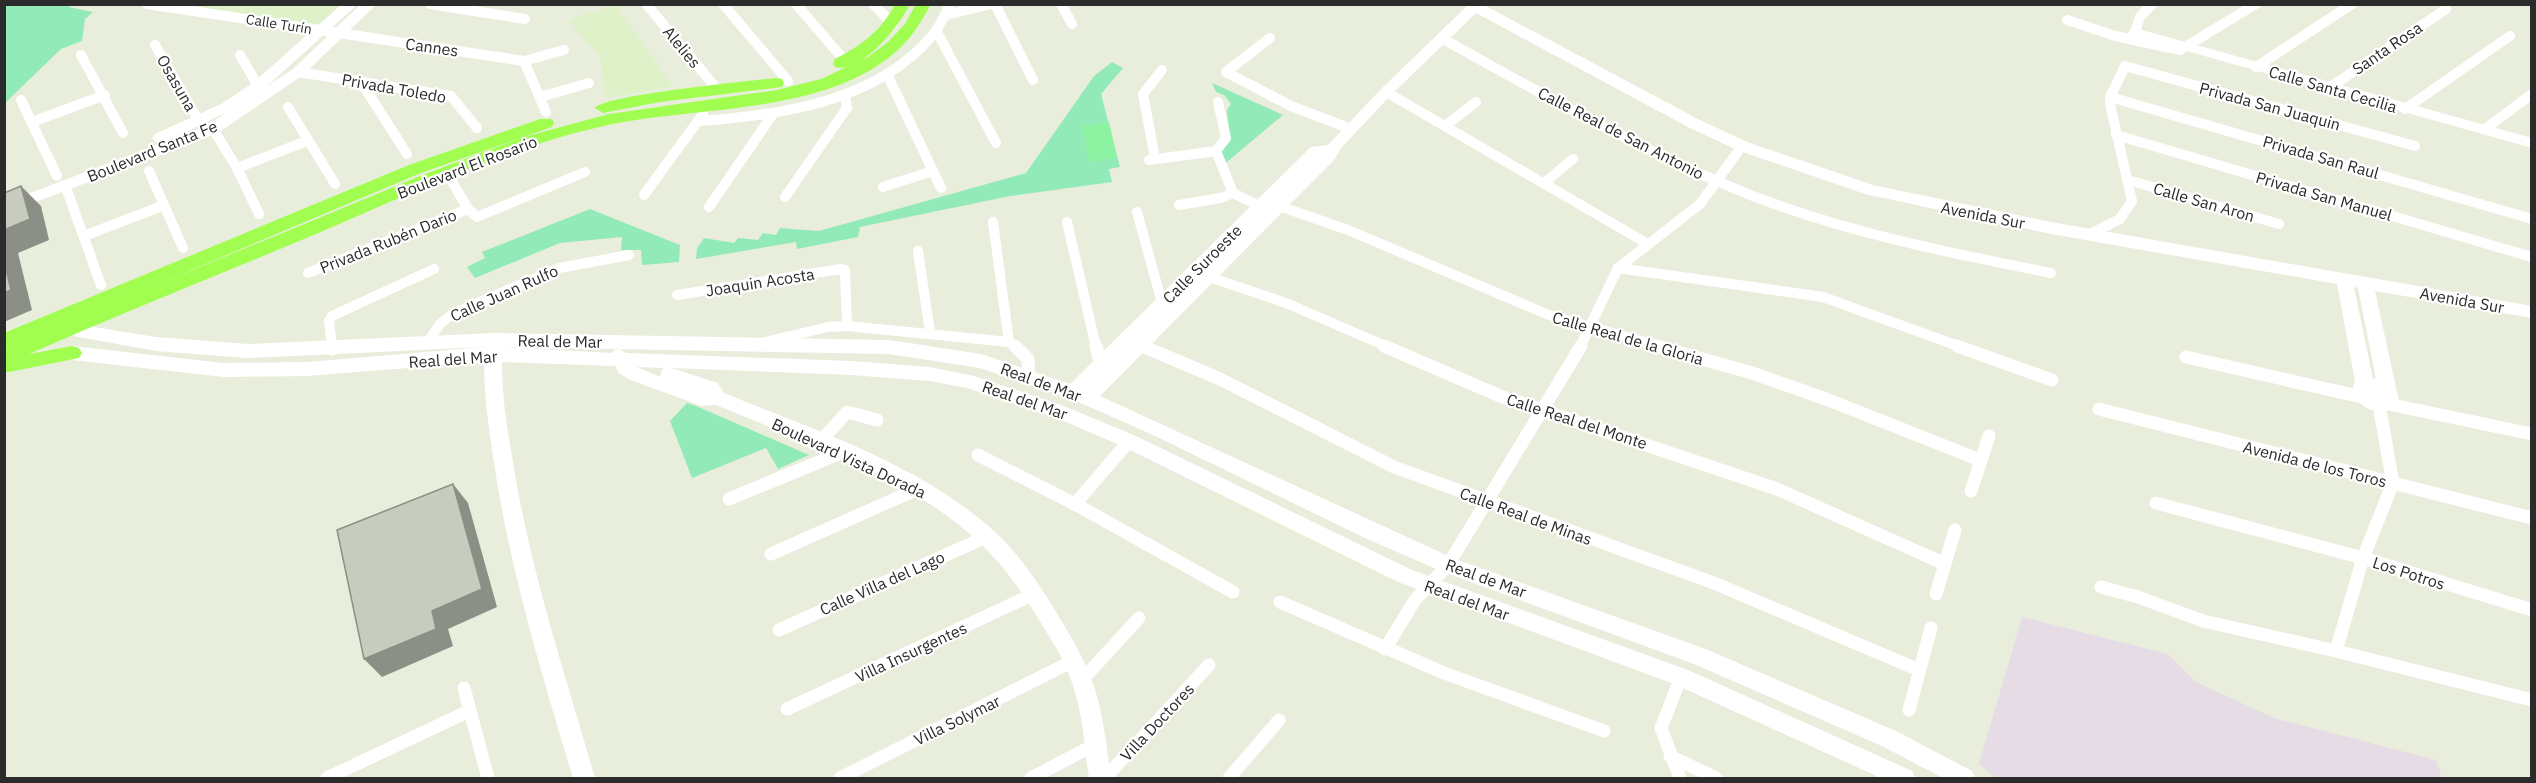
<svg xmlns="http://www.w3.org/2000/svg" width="2536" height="783" font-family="'IBM Plex Sans',sans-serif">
<rect width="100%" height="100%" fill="#e8eedb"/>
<polygon fill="#e6dce5" points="2022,617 2168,654 2196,682 2274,718 2436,760 2442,778 1996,778 1979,764"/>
<g fill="#dff1c9">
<polygon points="165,5 342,5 317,28"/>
<polygon points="615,5 653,58 673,87 606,98 600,57 568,20"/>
</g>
<g fill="#92eab8">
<polygon points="5,4 71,5 69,7 93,12 85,19 82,41 61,49 5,103"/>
<polygon points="1112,62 1123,68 1101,94 1120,167 1109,169 1112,182 1010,196 860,227 858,237 797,249 796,242 696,259 697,248 704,238 734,243 738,238 758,240 763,233 776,235 780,228 819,231 1026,173 1094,76"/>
<polygon points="1212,83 1283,115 1222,166 1217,154 1230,140 1227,110 1231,104 1224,95 1216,92"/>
<polygon points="590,209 680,245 679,262 642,265 641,250 621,250 622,237 560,243 475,278 467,267 485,258 482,252"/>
<polygon points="687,403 696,406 809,455 778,469 766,448 692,478 670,421"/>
</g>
<polygon fill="#8df2a1" points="1109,122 1117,158 1089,162 1082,126"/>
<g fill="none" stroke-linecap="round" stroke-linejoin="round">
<g stroke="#fff" stroke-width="10">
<polyline points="147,4 524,61 546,112"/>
<polyline points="430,4 525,19"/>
<polyline points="723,4 788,81"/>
<polyline points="796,4 845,61"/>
<polyline points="873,4 893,24"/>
<polyline points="995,4 1033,80"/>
<polyline points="1061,4 1072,24"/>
<polyline points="647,5 717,89"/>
<polyline points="946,15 991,4"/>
<polyline points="2067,20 2115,36 2180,50 2256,4"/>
<polyline points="936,30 996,143"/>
<polyline points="2135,32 2140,17 2152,4"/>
<polyline points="1270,38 1226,72 1291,106 1351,129"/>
<path d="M1441 38C1543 94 1644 153 1753 196 1849 233 1950 253 2051 273"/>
<polyline points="155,45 199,121"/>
<polyline points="81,55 123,133"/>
<polyline points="240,55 258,86"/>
<polyline points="524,61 564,50"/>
<polyline points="2256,67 2352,4"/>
<polyline points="298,72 451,96 477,128"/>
<polyline points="887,74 941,188"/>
<polyline points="361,82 407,154"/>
<polyline points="2329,88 2446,9"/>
<polyline points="1386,92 1648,244"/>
<polyline points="540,97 589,83"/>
<polyline points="2110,97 2532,219"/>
<polyline points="21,100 57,176"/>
<polyline points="1218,102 1226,138 1216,151 1233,193"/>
<polyline points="288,107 335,184"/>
<polyline points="2405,109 2510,36"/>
<path d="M700 121C781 115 876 102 932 36 940 27 945 14 950 4"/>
<polyline points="32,122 105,95"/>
<polyline points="1445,126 1476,102"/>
<polyline points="213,129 237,168 259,214"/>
<polyline points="2485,129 2532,94"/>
<polyline points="2116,135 2532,257"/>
<polyline points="1155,159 1143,94 1162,70"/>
<polyline points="1149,160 1216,151"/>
<polyline points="237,168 307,141"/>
<polyline points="149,171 183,248"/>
<polyline points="447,173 468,209 477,217 585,172"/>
<polyline points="2128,180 2279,224"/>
<polyline points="1544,183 1573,159"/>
<polyline points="65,185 101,285"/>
<polyline points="883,187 933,171"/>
<polyline points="644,195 703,114"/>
<polyline points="785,197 847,108 845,95"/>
<polyline points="1179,205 1221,198 1233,193 1259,206"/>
<polyline points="1279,206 1348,230 1549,315 1662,347"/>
<polyline points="709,207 773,114"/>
<polyline points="1137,212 1162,303"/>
<polyline points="993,222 1009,342 1017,347"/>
<polyline points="1067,222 1096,347"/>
<polyline points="2088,235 2120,219 2132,201 2110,104 2110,97 2125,66 2415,146"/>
<polyline points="84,236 162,206"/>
<polyline points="918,251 930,332"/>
<polyline points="1618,268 1823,297 1961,347"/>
<polyline points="308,273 468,209"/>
<polyline points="1209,277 1286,303 1388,347"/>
<polyline points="677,295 841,269 845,270 847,326"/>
<polyline points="765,342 828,327 847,326 1009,342"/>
<polyline points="427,343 440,324 452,314 559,268 629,255"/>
<polyline points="1140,345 1145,347"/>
<polyline points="332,347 329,321 332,316 434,269"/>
<polyline points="1580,347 1618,268 1700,204 1742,146"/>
</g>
<g stroke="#fff" stroke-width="13">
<polyline points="332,346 332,349"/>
<polyline points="1015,346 1028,359 1029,376"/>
<polyline points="1096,346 1100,362"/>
<polyline points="1142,346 1218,378 1394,467 1714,583 1919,670"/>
<polyline points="1384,346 1500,396 1777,489 1945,564"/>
<polyline points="1656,346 1752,373 1826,399 1980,460"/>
<polyline points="1957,346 2052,380"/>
<polyline points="2186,357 2362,397"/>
<polyline points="2388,404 2532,434"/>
<polyline points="2099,409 2532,518"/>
<polyline points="820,442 847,412 877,420"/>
<polyline points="978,455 1075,504 1233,592"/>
<polyline points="1971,491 1989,436"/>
<polyline points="729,499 843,452"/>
<polyline points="2156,503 2363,558 2532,610"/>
<polyline points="1075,504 1129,441"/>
<polyline points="771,554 920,488"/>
<polyline points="2101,587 2138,597 2203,621 2336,651 2363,558 2393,483 2379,405"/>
<polyline points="1936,594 1955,530"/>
<polyline points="1280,602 1444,673 1604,731"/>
<polyline points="779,630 986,537"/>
<polyline points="1385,649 1415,600 1448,565 1581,346"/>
<polyline points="2336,651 2532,700"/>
<polyline points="1082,680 1139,618"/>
<polyline points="464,688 488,778"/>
<polyline points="787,709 1034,594"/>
<polyline points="1909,710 1931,628"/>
<polyline points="1670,756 1716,778"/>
<polyline points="327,778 469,711"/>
<polyline points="840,778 1073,661"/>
<polyline points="1031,778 1096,744"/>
<polyline points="1105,778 1209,665"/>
<polyline points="1229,778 1279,720"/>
<polyline points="1680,778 1661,728 1681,677"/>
</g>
<g fill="#fff" fill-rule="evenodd">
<path d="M342 4H358L267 86 293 69 361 4H377L303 75 218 133 4 214V203L164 142H155L152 138 155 134 221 104 253 83ZM227 112 208 125 167 141Z"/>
<path d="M1464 4H1482L1698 119 1747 142 1873 185 2051 222 2532 306V318L2375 291 2399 401 2390 410C2374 415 2359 407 2351 392L2355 381 2337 284 2051 234 1865 194 1737 150 1688 127 1476 13 1391 95 1342 147 1334 160 1100 396 1455 559 1708 650 1898 732 1972 771 1975 778H1943L1882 746 1694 664 1441 571 1365 538 1151 434 1067 397 980 368 889 354 503 347 611 353 618 348 626 353 851 361 929 367 974 376 1064 406 1136 436 1412 570 1688 670 1912 771 1915 778H1881L1674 684 1398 582 1122 446 1052 416 967 388 929 381 851 375 671 368 718 383 724 393C816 431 919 463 995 532 1020 555 1040 585 1058 615 1073 640 1088 665 1096 693 1104 720 1107 749 1111 778H1089C1084 745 1083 712 1071 680 1064 659 1051 639 1039 620 1023 593 1004 566 981 544 908 475 806 443 716 405L702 406 628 379 619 373 615 366 502 362C502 396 507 429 513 462 530 570 565 674 595 778H573C542 675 510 570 494 463 489 430 484 396 484 362L307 376 223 377 72 360 66 358 63 353 66 348 72 346 223 363 307 362 485 347 248 358 156 351 57 333 51 332 48 327 51 322 57 321 156 337 248 344 495 333 889 340 981 354 1070 384 1311 147 1328 145 1381 89 1466 7ZM2354 287 2358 288 2376 379H2373ZM637 367 665 368 662 369 660 377Z"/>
<polygon points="2135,28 2532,138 2532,148 2130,35 2128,32"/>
</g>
<g fill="#a1fe50" fill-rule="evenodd">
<path d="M895 4H910C900 25 862 74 835 67L833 63 835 59C861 46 882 30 895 4Z"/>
<path d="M916 4H931C922 20 913 36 900 48 830 115 697 106 608 125 507 147 411 193 316 234 221 274 124 312 29 354L72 346 79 348 82 353 79 358 4 373V349L10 346 4 348V333L409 165 540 119H552L554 123 552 127 421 173 149 288 425 174 524 137 609 114 777 90 821 79 868 57 888 42 905 24Z"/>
<path d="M776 78 782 79 784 83 782 87 660 102 603 113 595 108C604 95 751 81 776 78Z"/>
</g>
</g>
<g fill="#8b8f85">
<polygon points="21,186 41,206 49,240 18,253 32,310 4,322 4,230"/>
<polygon points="453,484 468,503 497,607 448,629 453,646 382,677 364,659 432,611"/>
</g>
<g fill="#c7ccbe" stroke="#8b8f85" stroke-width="1.5">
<polygon points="21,186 30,219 4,230 4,193"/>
<polygon points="4,261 11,290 4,293"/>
<polygon points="453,484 482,589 432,611 436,629 364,659 337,530"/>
</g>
<g text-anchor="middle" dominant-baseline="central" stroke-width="4.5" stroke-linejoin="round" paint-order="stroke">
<g font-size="14" fill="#2b2b2b" stroke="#fff">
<text transform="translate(279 24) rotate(9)">Calle Turín</text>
</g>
<g font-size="16" fill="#2b2b2b" stroke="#fff">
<text transform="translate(432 47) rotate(8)">Cannes</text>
<text transform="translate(682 47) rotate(50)">Alelies</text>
<text transform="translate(2387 48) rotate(-34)">Santa Rosa</text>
<text transform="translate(177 83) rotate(60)">Osasuna</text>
<text transform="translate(394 88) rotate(10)">Privada Toledo</text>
<text transform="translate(2333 89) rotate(16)">Calle Santa Cecilia</text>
<text transform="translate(2270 106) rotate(15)">Privada San Juaquin</text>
<text transform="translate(1621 133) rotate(27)">Calle Real de San Antonio</text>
<text transform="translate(152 151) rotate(-22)">Boulevard Santa Fe</text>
<text transform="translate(2321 157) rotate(16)">Privada San Raul</text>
<text transform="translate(467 167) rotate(-21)">Boulevard El Rosario</text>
<text transform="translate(2324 196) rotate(16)">Privada San Manuel</text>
<text transform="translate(2204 202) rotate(16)">Calle San Aron</text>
<text transform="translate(1983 215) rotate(11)">Avenida Sur</text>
<text transform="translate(388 241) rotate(-22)">Privada Rubén Dario</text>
<text transform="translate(1202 264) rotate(-45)">Calle Suroeste</text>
<text transform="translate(760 282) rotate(-9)">Joaquin Acosta</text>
<text transform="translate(504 293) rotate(-24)">Calle Juan Rulfo</text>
<text transform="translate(2462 300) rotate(10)">Avenida Sur</text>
<text transform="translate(1628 338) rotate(16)">Calle Real de la Gloria</text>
<text transform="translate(560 341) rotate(1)">Real de Mar</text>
<text transform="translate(453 359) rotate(-4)">Real del Mar</text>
<text transform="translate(1041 382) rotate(20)">Real de Mar</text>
<text transform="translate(1025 400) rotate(19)">Real del Mar</text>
<text transform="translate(1577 421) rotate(18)">Calle Real del Monte</text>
<text transform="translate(849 458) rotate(25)">Boulevard Vista Dorada</text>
<text transform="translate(2315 464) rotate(14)">Avenida de los Toros</text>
<text transform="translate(1526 516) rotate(20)">Calle Real de Minas</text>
<text transform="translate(2409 573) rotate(18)">Los Potros</text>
<text transform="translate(1486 578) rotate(20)">Real de Mar</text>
<text transform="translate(882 583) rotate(-24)">Calle Villa del Lago</text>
<text transform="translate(1467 600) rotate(20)">Real del Mar</text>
<text transform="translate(911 652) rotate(-25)">Villa Insurgentes</text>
<text transform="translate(957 720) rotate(-26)">Villa Solymar</text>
<text transform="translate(1157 722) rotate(-47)">Villa Doctores</text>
</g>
</g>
<rect width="2536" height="783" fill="none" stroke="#2b2b2b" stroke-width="12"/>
</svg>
